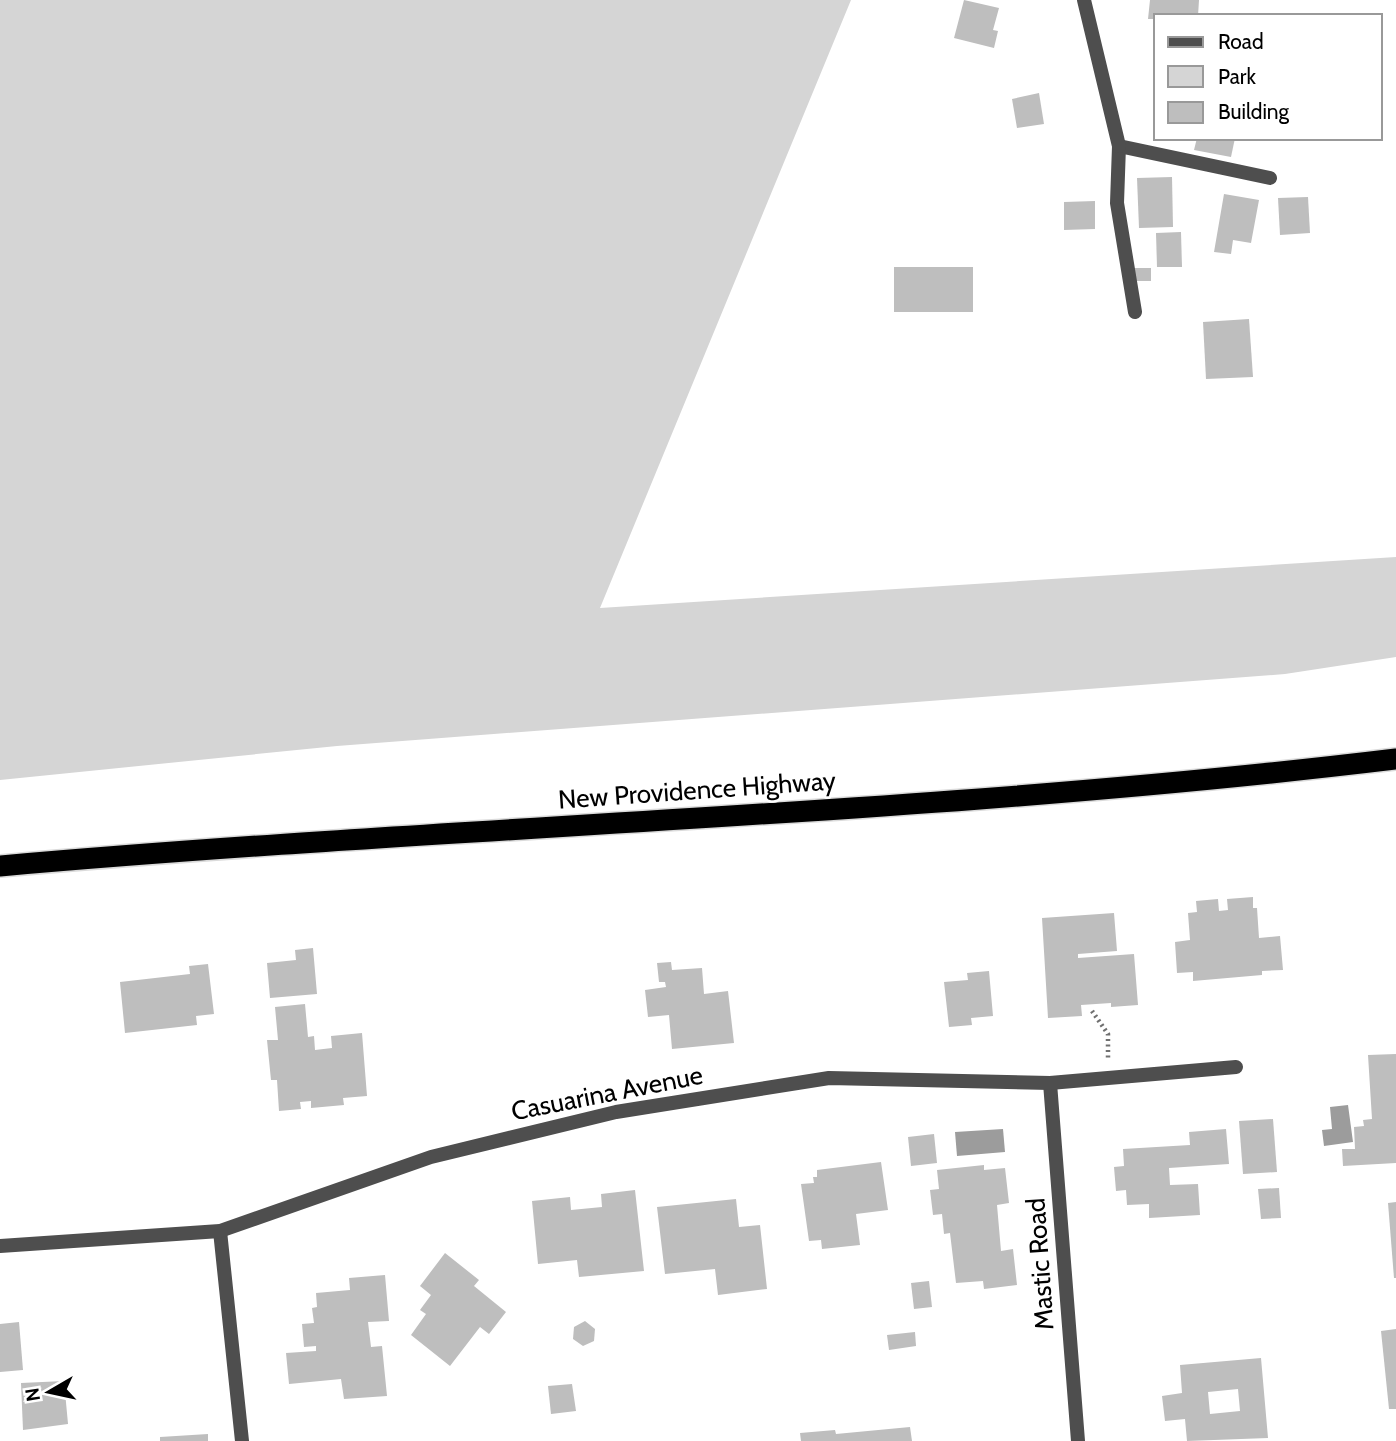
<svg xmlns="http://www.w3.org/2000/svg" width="1396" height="1441" font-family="Cabin,sans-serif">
<rect width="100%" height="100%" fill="#fff"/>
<polygon fill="#d5d5d5" points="0,0 851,0 600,608 1396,557 1396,657 1285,674 337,746 0,780"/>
<g fill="#9c9c9c">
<polygon points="1348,1105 1353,1142 1324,1146 1322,1130 1332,1129 1330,1107"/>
<polygon points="1003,1129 1005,1152 957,1156 955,1132"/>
</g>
<g fill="#bebebe" fill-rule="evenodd">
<polygon points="964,0 999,8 993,30 998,31 994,48 954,38"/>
<polygon points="1150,0 1199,0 1198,16 1156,16 1156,19 1148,19"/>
<polygon points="1039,93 1044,124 1017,128 1012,99"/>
<polygon points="1197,138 1235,138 1231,157 1194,150"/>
<polygon points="1172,177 1173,227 1139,228 1137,178"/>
<polygon points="1224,194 1259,200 1251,243 1233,240 1231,254 1214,252"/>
<polygon points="1308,197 1310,233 1280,235 1278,198"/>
<polygon points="1095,201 1095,229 1064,230 1064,202"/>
<polygon points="1181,232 1182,267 1157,267 1156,233"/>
<rect x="894" y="267" width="79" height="45"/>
<rect x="1133" y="268" width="18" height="13"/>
<polygon points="1249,319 1253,377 1206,379 1203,322"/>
<polygon points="1253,897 1253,908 1257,908 1259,938 1280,936 1283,970 1262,971 1262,975 1193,981 1193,972 1177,973 1175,942 1190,940 1188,913 1197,912 1196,901 1218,899 1219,911 1228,910 1227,899"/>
<polygon points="1114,913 1117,951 1078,954 1078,958 1134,954 1138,1005 1111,1007 1111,1003 1081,1005 1082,1016 1048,1018 1042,918"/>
<polygon points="313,948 317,994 270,998 267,963 296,960 295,950"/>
<polygon points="671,962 672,970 702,968 704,994 728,991 734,1043 672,1049 669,1015 648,1017 645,990 666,987 665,982 659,982 657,963"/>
<polygon points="208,964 214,1014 196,1016 197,1025 125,1033 120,982 190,974 189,966"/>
<polygon points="989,971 993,1016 971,1018 972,1025 949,1027 944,982 968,980 967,973"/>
<polygon points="305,1004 308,1037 314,1036 315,1050 332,1048 331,1036 362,1033 367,1096 343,1098 344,1105 311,1108 311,1101 300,1102 301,1109 279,1111 277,1080 271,1080 267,1040 278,1040 275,1007"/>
<polygon points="1396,1054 1396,1163 1343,1166 1342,1149 1355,1149 1354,1127 1364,1126 1363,1120 1372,1119 1368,1055"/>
<polygon points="1273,1119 1277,1172 1243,1174 1239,1121"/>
<polygon points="1226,1129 1229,1164 1169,1168 1170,1185 1198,1184 1200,1215 1149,1218 1149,1204 1127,1205 1126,1190 1116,1191 1114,1167 1124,1166 1123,1149 1190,1145 1189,1132"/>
<polygon points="934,1134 937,1163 911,1166 908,1137"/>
<polygon points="881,1162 888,1210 856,1214 860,1245 822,1249 821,1240 809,1241 801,1184 814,1183 813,1177 817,1177 817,1170"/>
<polygon points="984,1165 984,1170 1005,1168 1009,1203 997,1205 1001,1251 1013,1249 1017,1285 984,1289 983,1281 956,1283 950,1233 944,1234 942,1214 933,1215 930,1190 939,1189 937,1170"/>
<polygon points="1279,1188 1281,1218 1261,1219 1258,1189"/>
<polygon points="635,1190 644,1271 579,1277 577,1260 538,1264 532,1201 570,1197 571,1210 602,1207 601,1194"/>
<polygon points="736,1199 739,1227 760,1225 767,1289 718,1295 715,1269 665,1274 657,1207"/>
<polygon points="1396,1202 1396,1278 1394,1278 1388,1203"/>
<polygon points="445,1253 479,1280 474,1286 506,1312 489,1334 480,1327 450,1366 411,1335 426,1314 420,1310 431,1295 420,1286"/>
<polygon points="385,1275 389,1321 368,1322 371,1347 382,1346 387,1396 344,1399 341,1379 289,1384 286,1353 316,1351 316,1346 304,1347 302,1324 314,1323 312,1308 317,1307 316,1293 350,1290 349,1278"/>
<polygon points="929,1281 932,1307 914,1309 911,1283"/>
<polygon points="585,1321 595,1329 594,1341 583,1346 573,1339 574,1327"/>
<polygon points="19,1322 23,1370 0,1372 0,1324"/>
<polygon points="1396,1329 1396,1409 1389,1409 1381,1331"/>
<polygon points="915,1332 916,1346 889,1350 887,1335"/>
<path d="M1261 1358 1268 1438 1187 1441 1185 1419 1165 1421 1162 1396 1182 1393 1180 1365ZM1238 1389 1240 1411 1210 1414 1208 1392Z"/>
<polygon points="64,1381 68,1424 23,1430 21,1383"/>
<polygon points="572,1384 576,1411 551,1414 548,1386"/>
<polygon points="910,1427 912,1441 801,1441 800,1433 835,1430 836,1434"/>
<polygon points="208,1434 208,1441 160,1441 160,1437"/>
</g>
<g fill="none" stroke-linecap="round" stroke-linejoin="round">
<g stroke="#dbdbdb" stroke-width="24">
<path id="highway" d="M0 866C465 825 932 815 1396 759"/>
</g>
<polyline stroke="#707070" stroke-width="4.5" stroke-dasharray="2 3.5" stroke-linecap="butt" points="1092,1011 1108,1034 1108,1059"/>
<polyline stroke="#4e4e4e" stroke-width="14" points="1135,312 1117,203 1119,146 1270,178"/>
<g stroke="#4e4e4e" stroke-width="14">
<polyline points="1084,0 1119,146"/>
<polyline points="1050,1083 1078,1441"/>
<polyline points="220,1231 242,1441"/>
<polyline points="0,1246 220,1231 431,1157 616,1112 829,1078 1050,1083 1236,1067"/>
</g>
<use href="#highway" stroke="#000" stroke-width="21"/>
</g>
<g text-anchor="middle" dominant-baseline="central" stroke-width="5" stroke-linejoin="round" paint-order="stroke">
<g font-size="26" fill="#000" stroke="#fff">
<text transform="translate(697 790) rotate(-4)">New Providence Highway</text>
<text transform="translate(607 1093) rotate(-11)">Casuarina Avenue</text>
<text transform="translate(1040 1264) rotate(-94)">Mastic Road</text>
</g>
</g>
<rect x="1154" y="14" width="228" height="126" fill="#ffffff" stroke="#999999" stroke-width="2"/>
<rect x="1168" y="37" width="35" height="10" fill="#4e4e4e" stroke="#999999" stroke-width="2"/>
<text x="1218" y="49" font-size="21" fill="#000000">Road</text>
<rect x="1168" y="66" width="35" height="21" fill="#d5d5d5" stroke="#999999" stroke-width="2"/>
<text x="1218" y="84" font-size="21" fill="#000000">Park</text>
<rect x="1168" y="102" width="35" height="21" fill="#bebebe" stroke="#999999" stroke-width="2"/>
<text x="1218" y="119" font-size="21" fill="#000000">Building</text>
<g transform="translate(49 1392) rotate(261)" stroke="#ffffff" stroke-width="5" paint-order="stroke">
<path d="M0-5L12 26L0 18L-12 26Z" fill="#000000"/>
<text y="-10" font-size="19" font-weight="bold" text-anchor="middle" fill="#000000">N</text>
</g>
</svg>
